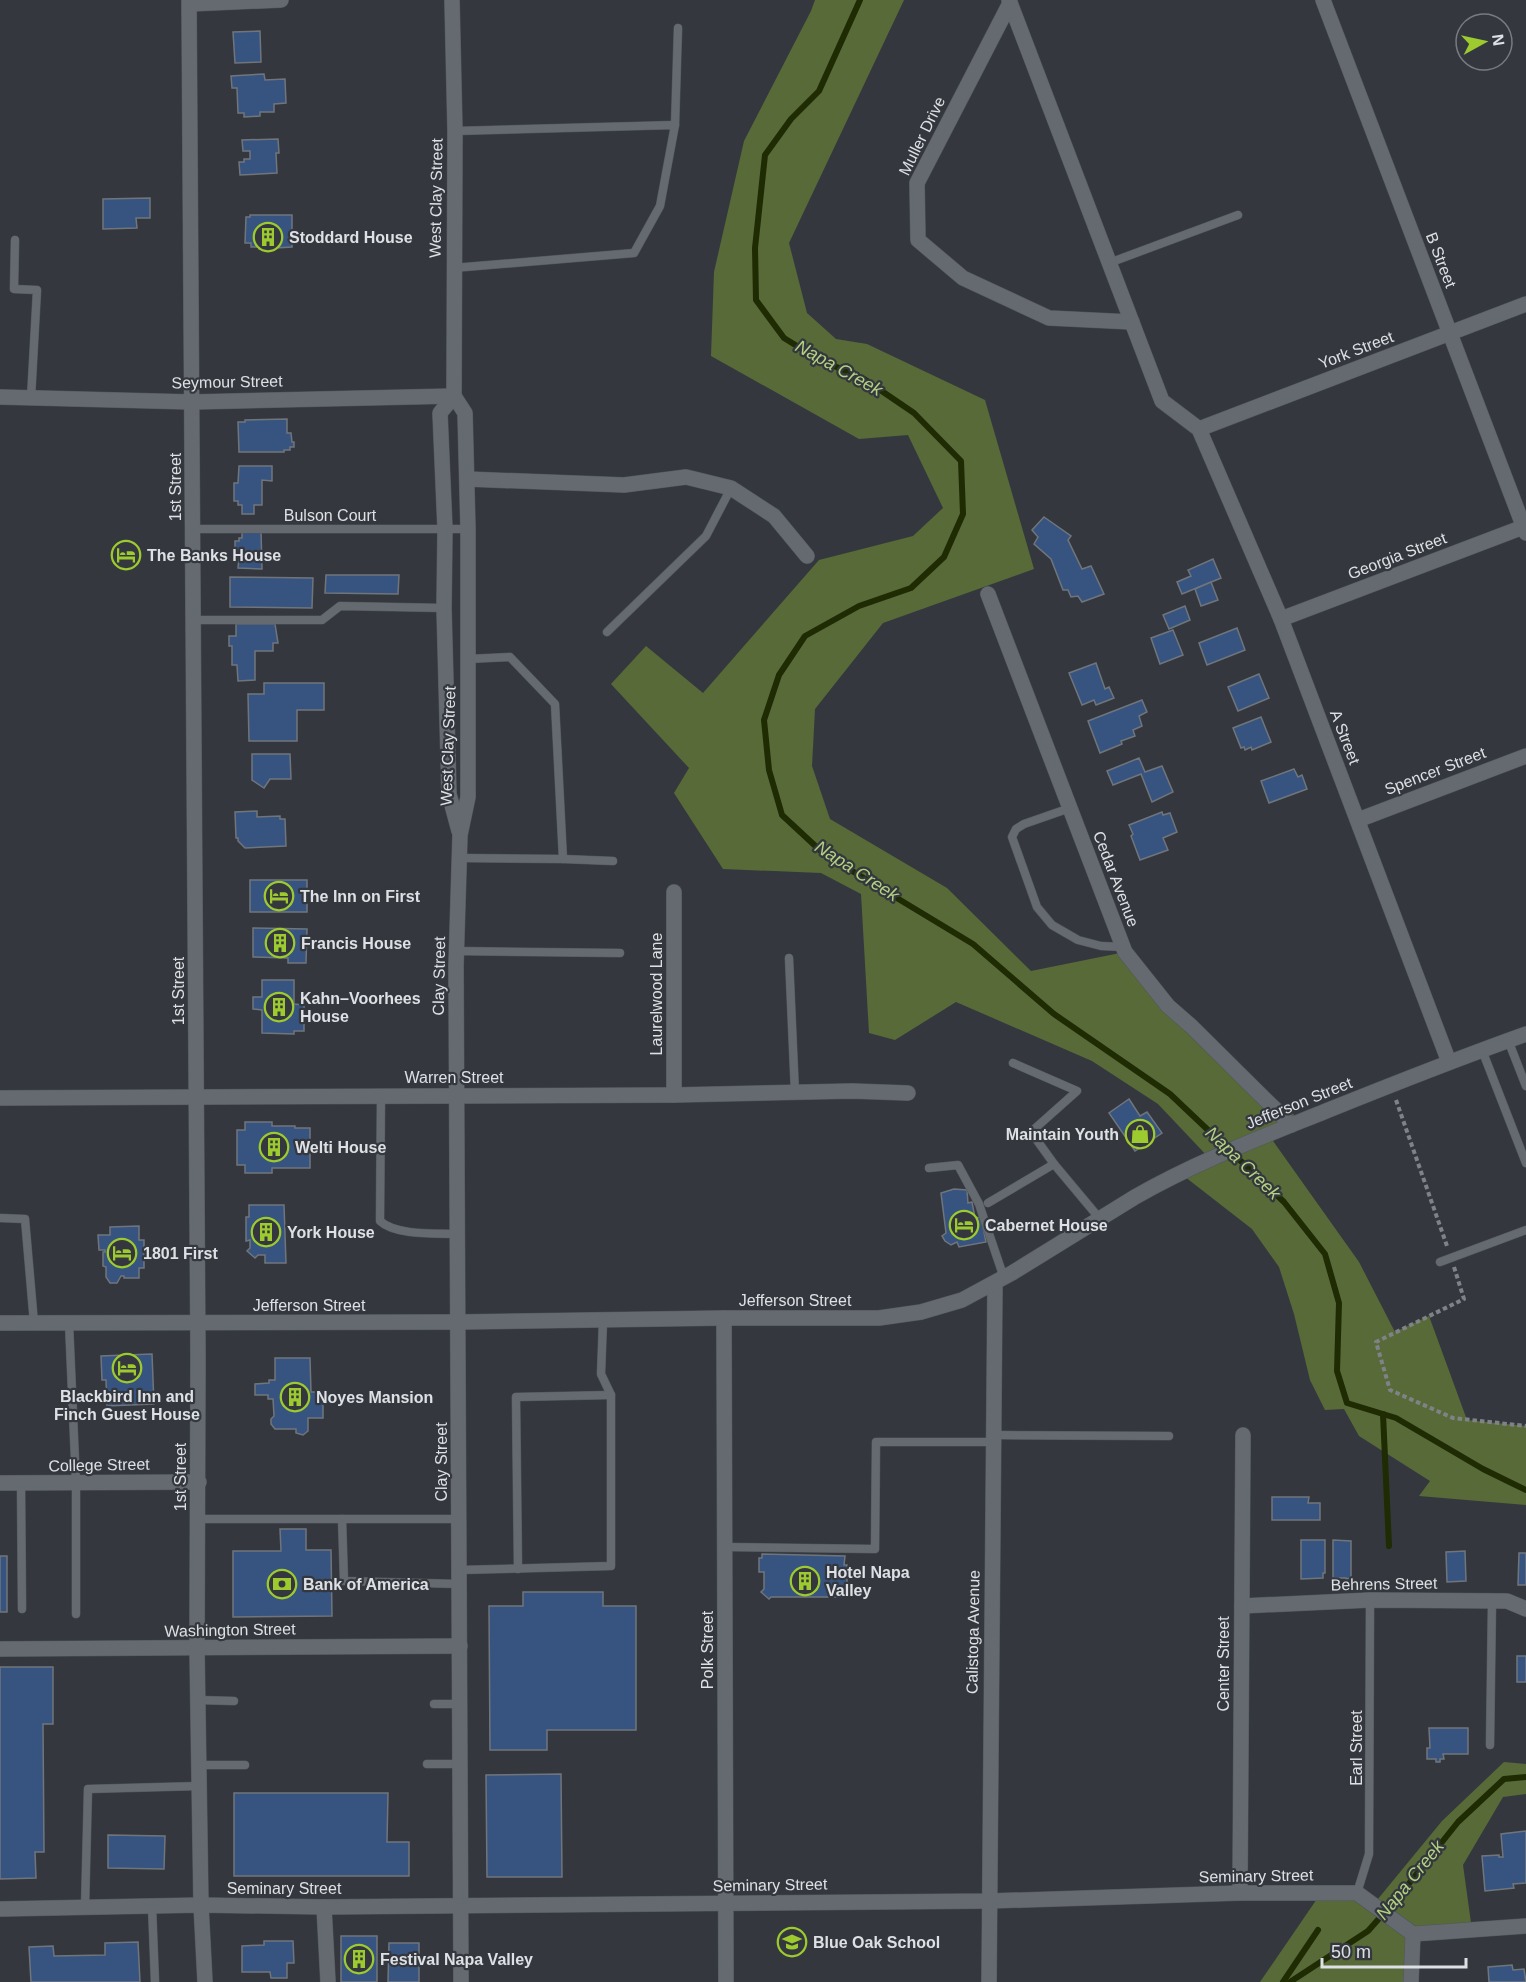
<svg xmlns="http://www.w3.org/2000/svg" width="1526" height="1982" font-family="Arial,sans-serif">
<rect width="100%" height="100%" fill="#34383e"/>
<g fill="#586a38">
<polygon points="815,0 904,0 789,243 807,313 836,339 867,344 985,400 1034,569 883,623 815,709 812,766 830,819 947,888 1031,971 1125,952 1168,1006 1300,1120 1268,1134 1359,1262 1395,1332 1429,1316 1467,1420 1526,1426 1526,1505 1419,1496 1430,1481 1359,1436 1344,1409 1325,1410 1310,1380 1294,1314 1279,1267 1252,1229 1180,1173 1210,1159 1158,1104 1092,1061 956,1002 895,1040 869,1033 861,894 821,873 723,869 674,793 689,768 611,684 646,646 703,693 819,560 913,536 943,508 908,435 859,439 711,356 714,272 744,141 811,11"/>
<polygon points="1504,1762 1526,1764 1526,1794 1503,1797 1463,1865 1472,1930 1413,1934 1411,1982 1260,1982 1321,1893 1357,1893 1373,1905 1442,1821"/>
</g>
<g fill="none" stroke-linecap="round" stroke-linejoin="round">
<g stroke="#1f2b03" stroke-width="6">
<polyline points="860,0 819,91 791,119 765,155 755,248 756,300 784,338 818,359 864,379 914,413 961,461 963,514 944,557 911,588 859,606 805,636 779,675 764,720 769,770 782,815 824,854 973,944 1054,1014 1170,1094 1284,1202 1325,1254 1339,1303 1337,1371 1347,1403 1396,1418 1483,1469 1526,1490"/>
<polyline points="1383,1414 1389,1546"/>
<polyline points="1283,1982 1318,1930"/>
<polyline points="1290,1982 1368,1931 1399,1896 1458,1822 1504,1779 1526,1777"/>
</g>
</g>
<g fill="#36547f" stroke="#70757c" stroke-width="1.5">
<polygon points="260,31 261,62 235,63 233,32"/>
<polygon points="264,74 265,80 285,79 286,103 274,104 274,112 260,112 260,116 244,117 244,113 238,113 237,88 232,88 231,76"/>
<polygon points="278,139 279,153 276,153 277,173 240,175 239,162 244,162 244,159 250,159 250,151 243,151 242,140"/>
<polygon points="150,198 150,218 136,218 137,228 103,229 103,199"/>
<polygon points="250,215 292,215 292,247 259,249 259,247 251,247 251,243 245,243 246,217 250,217"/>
<polygon points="287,419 287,433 291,433 292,442 294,442 294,447 290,447 290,450 284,450 284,452 239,452 238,422 245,422 245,420"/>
<polygon points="239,466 272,466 272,481 262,480 262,505 254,505 254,514 242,514 242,505 238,505 238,501 234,501 234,483 238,483"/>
<polygon points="1044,517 1071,536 1068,540 1082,569 1091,566 1104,594 1082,602 1078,596 1071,597 1068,590 1063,590 1051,559 1034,544 1038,537 1032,530"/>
<polygon points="242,530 261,531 262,569 238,568 239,558 235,558 235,541 239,541 239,538 242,538"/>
<polygon points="1213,559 1221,578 1182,594 1177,582 1191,576 1188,570"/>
<polygon points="326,575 399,575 398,594 325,593"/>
<polygon points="230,577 313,578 312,608 230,607"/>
<polygon points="1211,582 1218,600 1201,606 1195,589"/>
<polygon points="1185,606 1190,620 1169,629 1163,615"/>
<polygon points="236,624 275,624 278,643 273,643 273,651 255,651 255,680 238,681 237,665 232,665 232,646 229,646 229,636 236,636"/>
<polygon points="1237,628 1245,650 1207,665 1199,643"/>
<polygon points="1173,630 1183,655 1160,664 1151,638"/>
<polygon points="1096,663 1105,689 1109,687 1114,698 1096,705 1094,700 1082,705 1069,673"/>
<polygon points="1259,674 1269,698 1238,711 1228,687"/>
<polygon points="264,683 324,683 324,710 297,710 297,741 249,741 248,694 264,694"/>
<polygon points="1142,700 1147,712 1139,716 1142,726 1133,730 1135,736 1121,741 1122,744 1100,753 1088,721"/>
<polygon points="1261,717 1271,742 1252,750 1251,747 1245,750 1244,747 1241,748 1233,728"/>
<polygon points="252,754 290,754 291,779 270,779 264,788 252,780"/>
<polygon points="1139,758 1145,772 1162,766 1173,792 1152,802 1141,774 1113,785 1107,771"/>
<polygon points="1294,769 1298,777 1302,775 1307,789 1269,803 1261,781"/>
<polygon points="257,811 257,817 280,816 280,819 285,819 286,846 245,848 238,841 238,838 236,838 235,812"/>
<polygon points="1162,812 1163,815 1170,813 1177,832 1163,838 1168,850 1140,860 1131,836 1133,834 1129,825"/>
<rect x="250" y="880" width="57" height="32"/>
<polygon points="253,928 307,929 306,963 288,963 288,958 253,957"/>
<polygon points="262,980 294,980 294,1004 304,1005 304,1031 294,1031 294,1034 262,1033 262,1010 253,1009 253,997 262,997"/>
<polygon points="1129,1099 1140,1116 1147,1112 1162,1133 1135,1151 1109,1113"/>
<polygon points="245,1122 272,1122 272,1126 295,1126 295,1128 310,1128 310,1168 272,1168 272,1173 245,1173 245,1165 237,1165 237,1130 245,1130"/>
<polygon points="954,1189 967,1190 968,1203 972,1202 975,1218 981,1217 986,1242 959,1247 957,1242 951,1245 945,1241 942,1236 946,1233 941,1193"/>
<polygon points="249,1205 284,1205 286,1263 265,1263 265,1255 258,1255 255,1258 247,1251 250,1248 250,1240 246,1241 246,1217 249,1217"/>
<polygon points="139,1226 139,1240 144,1240 144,1268 139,1268 139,1278 124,1278 124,1276 121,1276 117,1283 110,1283 106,1277 106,1267 103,1266 103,1252 105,1252 105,1250 99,1250 98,1235 110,1235 110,1227"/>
<polygon points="152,1354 154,1404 107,1406 106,1380 102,1380 101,1356"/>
<polygon points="275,1358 310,1358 311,1392 323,1392 323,1418 308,1418 308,1431 303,1435 296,1433 296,1429 275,1429 271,1424 271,1419 274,1416 273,1399 268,1399 268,1395 255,1395 255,1384 269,1383 269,1380 275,1380"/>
<polygon points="1272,1497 1309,1497 1308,1503 1320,1503 1320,1520 1272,1520"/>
<polygon points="280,1529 306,1529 306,1550 331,1550 332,1616 233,1617 233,1551 281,1551"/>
<polygon points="1301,1540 1325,1540 1325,1573 1323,1573 1323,1578 1301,1579"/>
<polygon points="1333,1540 1351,1541 1351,1578 1346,1579 1346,1578 1333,1578"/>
<polygon points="1465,1551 1466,1581 1447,1582 1446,1552"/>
<polygon points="1519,1553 1526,1553 1526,1585 1518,1585"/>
<polygon points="762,1554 845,1556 844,1565 847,1565 847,1597 771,1597 769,1599 761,1592 764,1589 764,1572 759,1572 759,1558 762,1558"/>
<rect x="0" y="1556" width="7" height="56"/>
<polygon points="523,1592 603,1592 603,1606 636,1606 636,1730 547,1730 547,1750 490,1750 489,1606 523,1606"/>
<rect x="1517" y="1656" width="9" height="26"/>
<polygon points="0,1667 53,1667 53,1724 43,1724 44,1852 35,1852 36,1878 0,1879"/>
<polygon points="1429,1728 1468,1728 1468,1754 1443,1754 1444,1759 1440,1759 1440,1762 1436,1762 1436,1759 1427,1759 1427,1748 1430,1748"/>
<polygon points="561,1774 562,1877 487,1877 486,1775"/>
<polygon points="234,1793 388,1793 387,1842 409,1842 409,1876 234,1876"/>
<polygon points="1526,1831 1526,1883 1513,1884 1514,1888 1485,1891 1482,1856 1499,1855 1499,1857 1503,1857 1501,1834"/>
<polygon points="108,1835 165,1836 164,1869 108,1868"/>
<rect x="341" y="1936" width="36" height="46"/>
<polygon points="264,1941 293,1941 294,1963 287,1963 287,1978 271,1978 270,1972 242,1972 242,1946 264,1945"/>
<polygon points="138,1942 140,1982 31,1982 29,1947 53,1946 54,1956 105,1955 105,1943"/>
<polygon points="389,1943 419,1943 419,1982 388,1982"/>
<polygon points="1512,1965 1513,1970 1524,1969 1526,1982 1489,1982 1488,1967"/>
</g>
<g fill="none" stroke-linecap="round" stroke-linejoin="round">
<g stroke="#51555a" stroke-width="9">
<g id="lane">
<polyline points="675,125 678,28"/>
<polyline points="15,240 14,289 37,290 31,398"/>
<polyline points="1109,263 1238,215"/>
<polyline points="453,268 634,253 660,206 675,125 455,131"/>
<polyline points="193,529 468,529"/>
<polyline points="193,620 322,620 340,606 444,608"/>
<polyline points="607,632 706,536 731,488"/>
<polyline points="1070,808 1024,824 1016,829 1012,837 1037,907 1052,925 1078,940 1101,946 1123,947"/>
<polyline points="459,858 563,859 555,704 510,657 468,659"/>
<polyline points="563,859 613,861"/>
<polyline points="456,951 620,953"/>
<polyline points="789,958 795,1093"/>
<polyline points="1508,1040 1526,1086"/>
<polyline points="1482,1050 1526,1163"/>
<polyline points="1013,1063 1077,1091 1031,1132 1054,1164"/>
<path d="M381 1095 380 1221C396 1236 437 1233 458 1234"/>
<polyline points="929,1168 958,1165 979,1204 1004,1278"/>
<polyline points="988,1203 1054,1164 1100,1219"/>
<polyline points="0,1218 25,1219 34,1323"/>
<polyline points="1440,1262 1526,1230"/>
<polyline points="69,1323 76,1483 76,1614"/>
<polyline points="993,1435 1169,1436"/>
<polyline points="21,1483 22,1609"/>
<polyline points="198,1519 459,1519"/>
<polyline points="342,1519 344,1581 459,1584"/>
<polyline points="725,1547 875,1549 876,1442 993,1442"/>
<polyline points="518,1569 516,1397 611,1395"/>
<polyline points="459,1570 611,1566 611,1395 601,1374 603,1321"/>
<polyline points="198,1700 234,1701"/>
<polyline points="434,1704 460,1704"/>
<polyline points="1490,1745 1492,1601"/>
<polyline points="427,1764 460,1764"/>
<polyline points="199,1765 245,1765"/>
<polyline points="1357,1893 1369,1854 1370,1600"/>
<polyline points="152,1906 155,1982"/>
<polyline points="85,1907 88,1789 199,1786"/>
</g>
</g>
<g stroke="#51555a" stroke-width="16">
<g id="street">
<polyline points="452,0 455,131 454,396 465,413 468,529 468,797 460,835 456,966 461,1982"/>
<polyline points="1009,0 1162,401 1199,429 1281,619 1449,1062"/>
<polyline points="1323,0 1526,533"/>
<polyline points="1010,3 917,183 918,240 963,278 1049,318 1132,322"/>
<polyline points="190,4 281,0"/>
<polyline points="454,396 440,413 445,529 444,608 449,794 459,831"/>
<polyline points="0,397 192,402 454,396"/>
<polyline points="1199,429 1526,304"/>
<polyline points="467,479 624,485 686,477 731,488 774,516 807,556"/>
<polyline points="988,594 1125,952 1168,1006 1191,1026 1291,1125"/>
<polyline points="1281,619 1526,526"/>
<polyline points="1358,820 1526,756"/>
<polyline points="674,892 674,1095"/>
<polyline points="0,1098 674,1095 852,1091 908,1093"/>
<polyline points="724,1318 726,1982"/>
<polyline points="0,1483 199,1482"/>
<polyline points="1242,1606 1370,1600 1507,1601 1526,1609"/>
<polyline points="0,1649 460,1646"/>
<polyline points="1240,1893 1243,1435"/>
<polyline points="324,1907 328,1982"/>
<polyline points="0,1909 201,1905 324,1907 989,1901 1240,1893 1357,1893 1413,1934 1526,1926"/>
<polyline points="989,1982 995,1283"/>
<polyline points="1411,1982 1413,1934"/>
</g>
</g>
<g stroke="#51555a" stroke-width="16">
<g id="secondary">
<polyline points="189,0 198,1357 197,1649 201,1905 205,1982"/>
<path d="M0 1323 459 1322 724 1318H879L921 1312 962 1300 1012 1273 1135 1197C1196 1162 1262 1137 1326 1111 1393 1084 1459 1058 1526 1034"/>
</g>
</g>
<g stroke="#7f8388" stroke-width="4" stroke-dasharray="4.5 3" stroke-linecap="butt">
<polyline points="1396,1100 1447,1246"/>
<polyline points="1454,1267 1464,1299 1376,1342 1390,1390 1453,1418 1526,1426"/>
</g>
<use href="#lane" stroke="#656a71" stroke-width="8"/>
<use href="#street" stroke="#656a71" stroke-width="15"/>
<use href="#secondary" stroke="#656a71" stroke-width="15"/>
</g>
<defs>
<g id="building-ring" transform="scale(1.5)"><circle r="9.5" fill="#34383e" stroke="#9dca2f" stroke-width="1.5"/><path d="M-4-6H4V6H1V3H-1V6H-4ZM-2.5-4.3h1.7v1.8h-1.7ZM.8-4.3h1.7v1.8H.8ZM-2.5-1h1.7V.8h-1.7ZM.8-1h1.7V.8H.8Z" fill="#9dca2f"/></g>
<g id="hotel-ring" transform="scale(1.5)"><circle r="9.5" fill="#34383e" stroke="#9dca2f" stroke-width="1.5"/><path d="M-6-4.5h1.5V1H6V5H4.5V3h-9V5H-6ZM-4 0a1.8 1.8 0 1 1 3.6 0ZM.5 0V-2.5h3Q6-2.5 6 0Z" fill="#9dca2f"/></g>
<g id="shop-ring" transform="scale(1.5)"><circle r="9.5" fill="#34383e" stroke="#9dca2f" stroke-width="1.5"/><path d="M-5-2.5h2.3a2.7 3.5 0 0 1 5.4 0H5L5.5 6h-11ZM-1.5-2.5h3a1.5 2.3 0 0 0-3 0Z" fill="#9dca2f"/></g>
<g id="bank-ring" transform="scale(1.5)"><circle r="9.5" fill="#34383e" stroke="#9dca2f" stroke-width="1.5"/><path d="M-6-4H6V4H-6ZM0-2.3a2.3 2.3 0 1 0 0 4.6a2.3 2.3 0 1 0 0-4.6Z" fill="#9dca2f"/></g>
<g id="school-ring" transform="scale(1.5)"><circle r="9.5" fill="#34383e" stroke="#9dca2f" stroke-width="1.5"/><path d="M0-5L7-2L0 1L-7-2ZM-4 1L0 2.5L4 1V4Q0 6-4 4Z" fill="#9dca2f"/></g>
</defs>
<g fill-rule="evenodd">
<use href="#building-ring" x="268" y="237"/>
<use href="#hotel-ring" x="126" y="555"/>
<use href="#hotel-ring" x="279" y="896"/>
<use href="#building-ring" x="280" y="943"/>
<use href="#building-ring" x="279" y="1007"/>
<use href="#shop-ring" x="1140" y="1134"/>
<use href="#building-ring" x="274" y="1147"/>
<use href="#hotel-ring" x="964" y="1225"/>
<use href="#building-ring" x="266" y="1232"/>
<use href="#hotel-ring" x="122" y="1253"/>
<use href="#hotel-ring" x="127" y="1368"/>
<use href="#building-ring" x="295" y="1397"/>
<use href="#building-ring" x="805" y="1581"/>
<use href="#bank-ring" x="282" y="1584"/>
<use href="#school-ring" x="792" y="1942"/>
<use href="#building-ring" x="359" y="1959"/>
</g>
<g text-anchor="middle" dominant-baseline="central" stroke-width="4.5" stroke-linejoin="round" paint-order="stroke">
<g font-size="16" fill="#dde0e4" stroke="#34383e">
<text transform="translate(922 136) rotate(-64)">Muller Drive</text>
<text transform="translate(436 198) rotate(-89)">West Clay Street</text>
<text transform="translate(1441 260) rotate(69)">B Street</text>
<text transform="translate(1356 350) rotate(-21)">York Street</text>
<text transform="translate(227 382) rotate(-1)">Seymour Street</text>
<text transform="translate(175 487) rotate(-90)">1st Street</text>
<text x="330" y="515">Bulson Court</text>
<text transform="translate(1397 556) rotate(-21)">Georgia Street</text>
<text transform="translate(1345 737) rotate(69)">A Street</text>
<text transform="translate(448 746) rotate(-88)">West Clay Street</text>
<text transform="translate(1435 771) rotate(-21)">Spencer Street</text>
<text transform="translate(1116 879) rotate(69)">Cedar Avenue</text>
<text transform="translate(439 976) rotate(-89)">Clay Street</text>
<text transform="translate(178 991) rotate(-90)">1st Street</text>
<text transform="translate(656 994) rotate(-90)">Laurelwood Lane</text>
<text x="454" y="1077">Warren Street</text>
<text transform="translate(1299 1103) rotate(-22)">Jefferson Street</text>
<text x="795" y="1300">Jefferson Street</text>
<text x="309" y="1305">Jefferson Street</text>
<text transform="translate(441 1462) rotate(-90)">Clay Street</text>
<text transform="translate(99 1465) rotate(-1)">College Street</text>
<text transform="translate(180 1477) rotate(-90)">1st Street</text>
<text transform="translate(1384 1584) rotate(-1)">Behrens Street</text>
<text transform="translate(230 1630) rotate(-1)">Washington Street</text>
<text transform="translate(973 1632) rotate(-89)">Calistoga Avenue</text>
<text transform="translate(707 1650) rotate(-90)">Polk Street</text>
<text transform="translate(1223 1664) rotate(-90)">Center Street</text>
<text transform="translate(1356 1748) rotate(-90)">Earl Street</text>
<text transform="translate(1256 1876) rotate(-1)">Seminary Street</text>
<text transform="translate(770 1885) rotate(-1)">Seminary Street</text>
<text x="284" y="1888">Seminary Street</text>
</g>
<g font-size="16" font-weight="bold" fill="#dde0e4" stroke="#34383e" text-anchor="start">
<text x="289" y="237">Stoddard House</text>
<text x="147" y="555">The Banks House</text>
<text x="300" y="896">The Inn on First</text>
<text x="301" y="943">Francis House</text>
<text x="300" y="998">Kahn–Voorhees<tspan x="300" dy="18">House</tspan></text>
<text x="1119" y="1134" text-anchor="end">Maintain Youth</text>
<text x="295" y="1147">Welti House</text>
<text x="985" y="1225">Cabernet House</text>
<text x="287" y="1232">York House</text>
<text x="143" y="1253">1801 First</text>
<text x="127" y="1396" text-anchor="middle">Blackbird Inn and<tspan x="127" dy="18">Finch Guest House</tspan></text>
<text x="316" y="1397">Noyes Mansion</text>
<text x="826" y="1572">Hotel Napa<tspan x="826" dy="18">Valley</tspan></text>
<text x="303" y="1584">Bank of America</text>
<text x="813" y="1942">Blue Oak School</text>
<text x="380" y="1959">Festival Napa Valley</text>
</g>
<g font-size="18" font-style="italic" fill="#b4d181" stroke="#34383e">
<text transform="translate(839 368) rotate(29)">Napa Creek</text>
<text transform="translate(857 871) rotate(33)">Napa Creek</text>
<text transform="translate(1243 1163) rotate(44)">Napa Creek</text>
<text transform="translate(1410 1880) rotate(-51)">Napa Creek</text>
</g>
</g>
<g transform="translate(1484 42) rotate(82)"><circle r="28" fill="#34383e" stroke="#787b80" stroke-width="1.5"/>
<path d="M0-4.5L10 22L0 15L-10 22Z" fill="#9dca2f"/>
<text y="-9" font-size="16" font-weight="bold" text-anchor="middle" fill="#dde0e4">N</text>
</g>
<path d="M1322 1958v9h144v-9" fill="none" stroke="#dde0e4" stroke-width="3"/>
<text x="1331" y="1958" font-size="18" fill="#dde0e4" stroke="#34383e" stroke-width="4.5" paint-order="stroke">50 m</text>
</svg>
